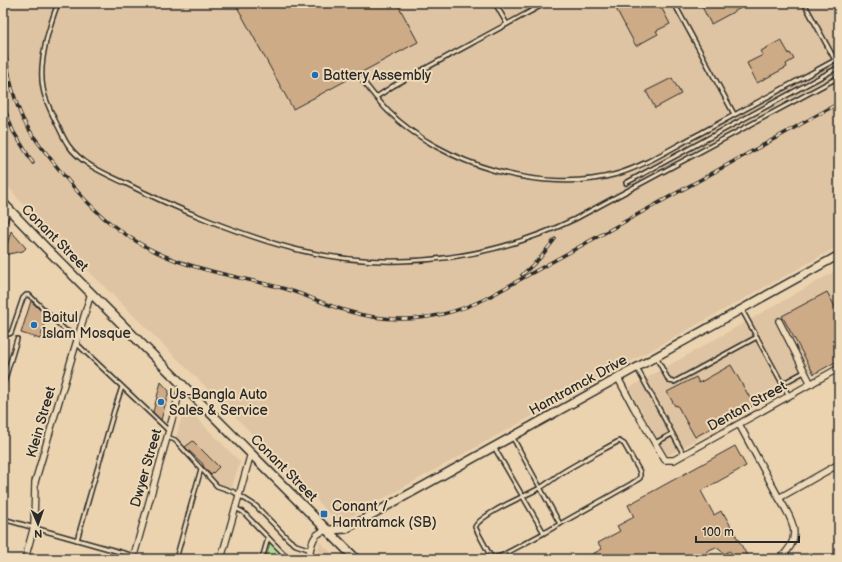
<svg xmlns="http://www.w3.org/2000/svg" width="842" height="562" font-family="'Balsamiq Sans',sans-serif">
<rect width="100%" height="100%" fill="#ebd3b0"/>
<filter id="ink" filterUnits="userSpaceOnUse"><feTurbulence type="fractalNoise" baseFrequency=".025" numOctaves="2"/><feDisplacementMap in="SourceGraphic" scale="8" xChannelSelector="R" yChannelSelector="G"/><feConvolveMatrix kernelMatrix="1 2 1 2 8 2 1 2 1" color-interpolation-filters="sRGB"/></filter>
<g filter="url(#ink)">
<g fill="#dec4a2">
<polygon points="3,3 839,3 839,246 339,523 216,397 42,225 20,201 3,180"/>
<polygon points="839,269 839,357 667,456 629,388"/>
<polygon points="185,406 240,462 232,487 217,484 201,467 201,463 176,437"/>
<polygon points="320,542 327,549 338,559 316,559"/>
</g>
<polygon fill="#b0d996" stroke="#6e8260" points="270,543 286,554 300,556 300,559 266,559"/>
<g fill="#ceab87" stroke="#2b2b2b">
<polygon points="235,3 397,3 418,42 293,109"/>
<polygon points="613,3 659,3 670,24 656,31 658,34 636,46"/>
<polygon points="700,3 750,3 711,24"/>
<polygon points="781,40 789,54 790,53 794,59 786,64 787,67 757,83 747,63 763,55 761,51"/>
<polygon points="672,78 681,94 655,108 646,91"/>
<polygon points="11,231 26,248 23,251 4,255"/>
<polygon points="827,292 839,314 839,360 814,374 782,316"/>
<polygon points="31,301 47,317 40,339 21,333"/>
<polygon points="731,365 754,405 695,437 677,405 675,406 667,392 696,377 699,383"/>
<polygon points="161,382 169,391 161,420 153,412"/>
<polygon points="193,441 219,467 211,475 203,466 203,464 185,447"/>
<polygon points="735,446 746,466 701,491 714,515 721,511 723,515 724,514 749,559 740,559 729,551 725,554 716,547 707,551 708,559 583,559 602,549 598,543 620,531 617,526 634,517 628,505"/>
</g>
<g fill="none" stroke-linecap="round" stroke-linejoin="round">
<g stroke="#2b2b2b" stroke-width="6">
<g id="service">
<path d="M58 3C49 27 38 62 43 88 45 101 52 114 58 126 61 132 64 139 68 145 82 165 106 174 127 184 154 198 182 210 210 221 274 246 331 263 401 261 462 260 521 245 575 219L839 77"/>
<polyline points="495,3 507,24"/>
<polyline points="674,3 734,114"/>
<polyline points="804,3 835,60"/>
<path d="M360 77C369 89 378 101 389 112 443 165 543 195 617 174 647 165 673 147 701 133 747 108 793 83 839 58"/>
<polyline points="376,97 381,94 393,86 546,3"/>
<polyline points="626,183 839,67"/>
<polyline points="742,310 789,396"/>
<polyline points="3,333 9,334 11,333 23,298 26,295 29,295 65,330 78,336"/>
<polyline points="76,343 169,431"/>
<polyline points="656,357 669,381 674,382 757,337"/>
<polyline points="637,368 684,455"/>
<polyline points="782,384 804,372"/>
<polyline points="3,386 17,339"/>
<polyline points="167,437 175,440 217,486 234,492 256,506 289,540 296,545 311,550"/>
<polyline points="513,438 560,524"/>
<polyline points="655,443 672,434"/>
<path d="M494 447 544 533 631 484 640 478V472L624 444 619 441C599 452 579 462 560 474 553 479 547 484 540 488 525 496 481 514 475 527L491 557 494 558 501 556 544 533"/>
<polyline points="235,508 243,512 287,557 301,559"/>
<polyline points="3,519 134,556"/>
<polyline points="77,540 114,411 122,387"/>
<polyline points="176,559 201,469"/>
<polyline points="262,559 268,538"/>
</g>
</g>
<g stroke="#2b2b2b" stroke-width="8">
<g id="minor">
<polyline points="779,321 811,384"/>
<polyline points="618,378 634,408 665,460 674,460 839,368"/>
<polyline points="739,424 779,498 839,464"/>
<polyline points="25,559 34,526 35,482 91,293"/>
<polyline points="133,559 182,384"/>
<polyline points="221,559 251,453"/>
<path d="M308 559C312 545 311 533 328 530"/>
<path d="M779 559C804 539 793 521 779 498"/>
</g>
</g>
<g stroke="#2b2b2b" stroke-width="10">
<polyline id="tertiary" points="328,530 346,529 839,255"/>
</g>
<g stroke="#2b2b2b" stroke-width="11">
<g id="secondary">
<polyline points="3,203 46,248 356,559"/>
<polyline points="3,220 6,208"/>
</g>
</g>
<use href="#service" stroke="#eedab8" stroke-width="3"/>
<use href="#minor" stroke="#eedab8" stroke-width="5.5"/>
<use href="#tertiary" stroke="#eedab8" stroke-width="7"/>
<use href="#secondary" stroke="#eedab8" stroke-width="8"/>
<g stroke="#2b2b2b" stroke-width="3.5">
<g id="rail">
<path d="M3 40C7 65 11 91 21 115 28 131 40 145 50 158 86 205 119 239 175 260 212 274 251 279 289 290 308 296 327 305 347 311 394 325 441 320 485 299L839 103"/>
<polyline points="3,105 13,131 33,163"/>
<polyline points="522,275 540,258 555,239"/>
</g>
</g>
<use href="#rail" stroke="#eedab8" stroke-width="2" stroke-dasharray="6" stroke-linecap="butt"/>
</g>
</g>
<g fill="#1f6fb2" stroke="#eedab8" stroke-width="1.5">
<circle cx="315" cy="75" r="4"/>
<circle cx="34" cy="325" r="4"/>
<circle cx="161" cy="402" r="4"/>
<rect x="320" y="510" width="8" height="8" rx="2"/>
</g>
<g text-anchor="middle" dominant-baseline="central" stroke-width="4" stroke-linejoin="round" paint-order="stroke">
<g font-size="14" fill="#2b2b2b" stroke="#eedab8" text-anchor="start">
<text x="323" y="75">Battery Assembly</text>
<text x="42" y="317">Baitul<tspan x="42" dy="16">Islam Mosque</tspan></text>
<text x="169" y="394">Us-Bangla Auto<tspan x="169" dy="16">Sales &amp; Service</tspan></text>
<text x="332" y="506">Conant /<tspan x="332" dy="16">Hamtramck (SB)</tspan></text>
</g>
<g font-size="14" fill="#2b2b2b" stroke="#eedab8">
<text transform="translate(55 238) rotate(45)">Conant Street</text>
<text transform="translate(578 385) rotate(-29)">Hamtramck Drive</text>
<text transform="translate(747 406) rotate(-29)">Denton Street</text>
<text transform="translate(41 422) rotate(-74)">Klein Street</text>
<text transform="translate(146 468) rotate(-74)">Dwyer Street</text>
<text transform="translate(284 468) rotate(45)">Conant Street</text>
</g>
</g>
<rect width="842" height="562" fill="none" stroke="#eedab8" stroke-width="16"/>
<rect x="8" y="8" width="826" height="546" fill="none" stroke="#2b2b2b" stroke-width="1.5" filter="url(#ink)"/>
<g transform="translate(38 524) rotate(178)" stroke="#eedab8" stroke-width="3" paint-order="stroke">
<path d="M0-3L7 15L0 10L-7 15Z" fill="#2b2b2b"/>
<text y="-6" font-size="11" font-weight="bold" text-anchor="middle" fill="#2b2b2b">N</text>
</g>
<path d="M696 536v6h103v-6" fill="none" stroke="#2b2b2b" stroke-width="2"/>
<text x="702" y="536" font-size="12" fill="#2b2b2b" stroke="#eedab8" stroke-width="3" paint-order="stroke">100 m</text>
</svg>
